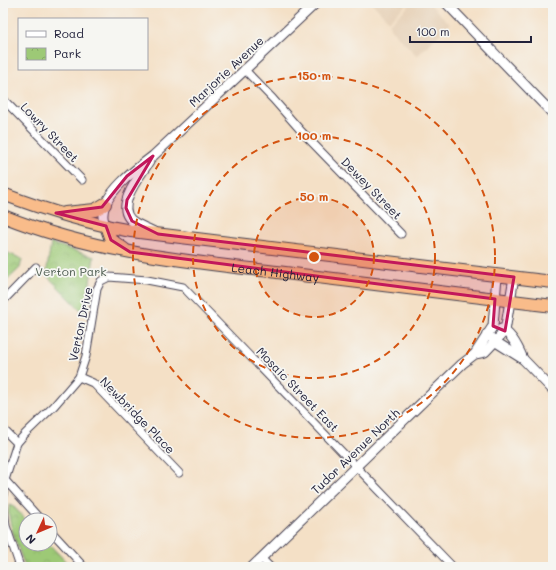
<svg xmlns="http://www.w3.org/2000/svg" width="556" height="570" font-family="Mali,sans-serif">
<defs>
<pattern id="park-crowns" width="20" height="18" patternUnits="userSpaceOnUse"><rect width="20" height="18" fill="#9dc976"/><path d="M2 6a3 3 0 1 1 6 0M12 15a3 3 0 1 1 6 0" fill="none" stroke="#87ac67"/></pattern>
</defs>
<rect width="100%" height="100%" fill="#f6f6f2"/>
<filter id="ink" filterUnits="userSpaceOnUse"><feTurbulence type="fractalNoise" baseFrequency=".025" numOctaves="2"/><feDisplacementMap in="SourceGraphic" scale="8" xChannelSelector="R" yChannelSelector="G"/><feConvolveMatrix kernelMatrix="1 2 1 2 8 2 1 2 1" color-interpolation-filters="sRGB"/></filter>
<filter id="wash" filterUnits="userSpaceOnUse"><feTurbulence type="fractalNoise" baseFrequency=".012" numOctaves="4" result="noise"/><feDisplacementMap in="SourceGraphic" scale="16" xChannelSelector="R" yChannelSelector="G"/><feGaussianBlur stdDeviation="0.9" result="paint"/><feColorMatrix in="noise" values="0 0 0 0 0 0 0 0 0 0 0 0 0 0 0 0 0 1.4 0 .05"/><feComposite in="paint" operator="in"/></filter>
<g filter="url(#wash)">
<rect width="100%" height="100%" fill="#f4e0c6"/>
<g fill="#e6d0b6">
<polygon points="372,3 408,3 389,21"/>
<polygon points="412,3 429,3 450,24 417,56 390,28 389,24"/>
</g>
<g fill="url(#park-crowns)" stroke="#607658">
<polygon points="51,243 94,257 85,314 46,275"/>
<polygon points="3,251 22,259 20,268 3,284"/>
<path d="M10 505 13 506 26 520V544H49L71 567H25C21 554 4 516 10 505Z"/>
</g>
</g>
<g filter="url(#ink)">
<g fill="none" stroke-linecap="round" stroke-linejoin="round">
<g stroke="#423e50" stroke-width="9">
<g id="minor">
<polyline points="244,69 273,99 302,132 401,234"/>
<polyline points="3,99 82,180"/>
<polyline points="3,301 36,267"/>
<polyline points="79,377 93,383 179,473"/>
<polyline points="3,429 17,443"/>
<polyline points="5,480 41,520"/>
<polyline points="3,495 5,480 17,443 25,434 54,406 79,377 86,356 97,289 101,281 109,277 147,280 183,287 453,567"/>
<polyline points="3,500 6,526 20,567"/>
<polyline points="50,530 84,567"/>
<polyline points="261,558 270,567"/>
</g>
</g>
<g stroke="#423e50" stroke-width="11">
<g id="tertiary">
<polyline points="446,3 553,114"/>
<path d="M149 162C140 176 115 205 131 220 136 225 147 228 154 232"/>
<path d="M106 226C105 224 103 220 103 217 101 195 137 168 153 156L316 3"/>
<path d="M501 329C512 333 519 349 523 359"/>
<polyline points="487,334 496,342 523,359 553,390"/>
<polyline points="475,354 493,326 497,276"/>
<polyline points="252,567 462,364 475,354 485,352 505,331 514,277"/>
</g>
</g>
<g stroke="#423e50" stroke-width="14">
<g id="trunk">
<path d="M3 194C45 210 87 223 131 231L553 282"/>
<polyline points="65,213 95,210 105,204"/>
<path id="s1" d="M3 216C92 252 183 261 277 272 369 284 461 295 553 306"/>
<polyline points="106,226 111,240 124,249"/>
</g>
</g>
<use href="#minor" stroke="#fff" stroke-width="7"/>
<use href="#tertiary" stroke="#fff" stroke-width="9"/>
<use href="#trunk" stroke="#f9bc8a" stroke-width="12"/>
</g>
</g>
<path fill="#c2185b" fill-opacity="0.2" stroke="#c2185b" stroke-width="3" stroke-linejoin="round" d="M153 156 127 200 126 208 132 221 158 234 514 277 505 331 493 326 495 299 130 252 111 240 106 226 56 213 102 207 127 176Z"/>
<circle cx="314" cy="257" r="60" fill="#d45411" fill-opacity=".12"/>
<g fill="none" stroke="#d45411" stroke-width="2" stroke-dasharray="7 5">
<circle cx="314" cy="257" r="60"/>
<circle cx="314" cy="257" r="121"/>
<circle cx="314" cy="257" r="181"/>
</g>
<g text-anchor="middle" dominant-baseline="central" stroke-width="3.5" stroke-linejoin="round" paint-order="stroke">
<g font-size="12" fill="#22223b" stroke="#f6f6f2">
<text transform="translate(226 71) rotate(-43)">Marjorie Avenue</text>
<text transform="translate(50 132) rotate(46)">Lowry Street</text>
<text transform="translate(372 188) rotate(46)">Dewey Street</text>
<text stroke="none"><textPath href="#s1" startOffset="279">Leach Highway</textPath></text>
<text transform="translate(80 324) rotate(-78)">Verton Drive</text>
<text transform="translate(298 389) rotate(46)">Mosaic Street East</text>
<text transform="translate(138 415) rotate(46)">Newbridge Place</text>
<text transform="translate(355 451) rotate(-44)">Tudor Avenue North</text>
</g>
<g font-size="12" fill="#4d5c50" stroke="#f6f6f2">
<text x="71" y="271">Verton Park</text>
</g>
</g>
<circle cx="314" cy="257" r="6" fill="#d45411" stroke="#f6f6f2" stroke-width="2"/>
<g font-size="12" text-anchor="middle" font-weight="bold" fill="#d45411" stroke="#f6f6f2" stroke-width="3.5" stroke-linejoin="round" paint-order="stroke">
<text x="314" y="80">150 m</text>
<text x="314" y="140">100 m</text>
<text x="314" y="201">50 m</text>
</g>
<rect width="556" height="570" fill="none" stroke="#f6f6f2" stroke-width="16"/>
<rect x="18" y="18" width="130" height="52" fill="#f6f6f2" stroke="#a1a1a9"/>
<rect x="26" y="31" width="20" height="6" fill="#ffffff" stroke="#a1a1a9"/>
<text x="54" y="38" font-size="12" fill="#22223b">Road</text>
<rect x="26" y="48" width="20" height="12" fill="url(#park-crowns)" stroke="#a1a1a9"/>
<text x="54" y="58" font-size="12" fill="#22223b">Park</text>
<g transform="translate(38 532) rotate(226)"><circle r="19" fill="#f6f6f2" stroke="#a1a1a9"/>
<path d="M0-3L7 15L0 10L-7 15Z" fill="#c8321e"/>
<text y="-6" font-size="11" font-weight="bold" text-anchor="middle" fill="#22223b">N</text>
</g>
<path d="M410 36v6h121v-6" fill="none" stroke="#22223b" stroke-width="2"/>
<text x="416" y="36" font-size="12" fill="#22223b" stroke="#f6f6f2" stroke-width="3" paint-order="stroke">100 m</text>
</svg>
